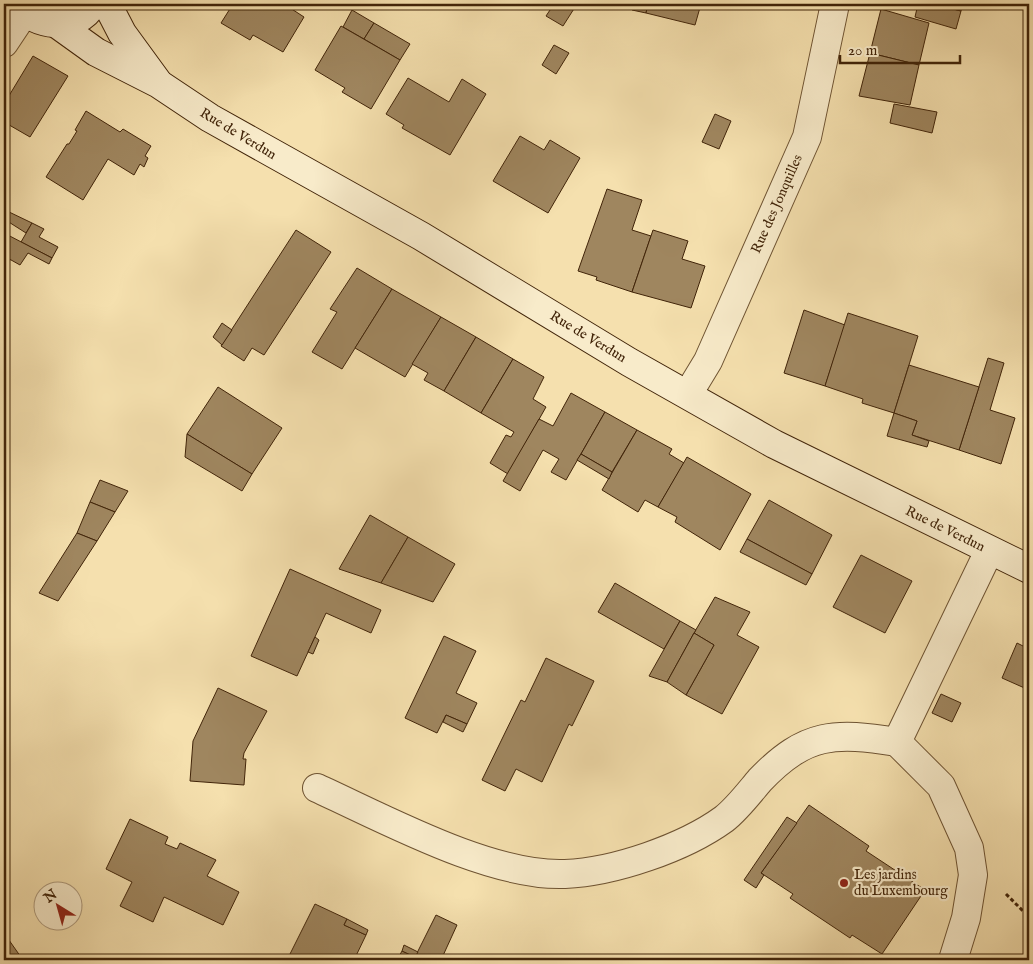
<svg xmlns="http://www.w3.org/2000/svg" width="1033" height="964" font-family="'IM FELL English',serif">
<rect width="100%" height="100%" fill="#f5e0ae"/>
<filter id="stains"><feTurbulence type="fractalNoise" baseFrequency=".004" numOctaves="4"/><feColorMatrix values="0 0 0 0 .2 0 0 0 0 .09 0 0 0 0 .02 0 0 0 .5 -.17"/></filter>
<radialGradient id="worn" r=".72"><stop offset=".6" stop-color="#630" stop-opacity="0"/><stop offset="1" stop-color="#630" stop-opacity=".3"/></radialGradient>
<g fill="#9f865f" stroke="#412409">
<polygon points="233,4 284,4 304,17 283,52 253,35 250,40 221,23"/>
<polygon points="554,4 577,4 563,26 546,16"/>
<polygon points="633,4 648,4 646,13 632,10"/>
<polygon points="648,4 701,4 695,25 646,13"/>
<polygon points="918,4 934,4 961,11 956,29 915,17"/>
<polygon points="934,4 963,4 961,11"/>
<polygon points="881,9 929,23 919,65 870,53"/>
<polygon points="352,10 374,23 364,39 343,27"/>
<polygon points="374,23 410,44 400,60 364,39"/>
<polygon points="341,26 400,60 371,109 342,92 345,88 315,70"/>
<polygon points="554,45 569,53 556,74 542,65"/>
<polygon points="870,53 919,65 910,105 859,96"/>
<polygon points="33,56 68,76 30,137 4,122 4,104"/>
<polygon points="408,78 449,102 462,79 486,94 450,155 402,128 404,125 386,114"/>
<polygon points="894,104 937,112 932,133 890,123"/>
<polygon points="86,111 120,132 123,129 151,146 145,156 148,158 144,167 140,164 134,175 108,159 83,200 46,177 67,144 69,144 77,131 75,130"/>
<polygon points="715,114 731,121 719,149 702,142"/>
<polygon points="520,136 544,150 550,140 580,158 548,213 493,181"/>
<polygon points="607,189 642,200 632,230 651,236 632,292 596,280 597,277 578,271"/>
<polygon points="7,211 32,223 26,233 4,219"/>
<polygon points="32,223 44,229 39,237 58,247 52,258 21,242"/>
<polygon points="296,230 331,252 264,355 252,348 244,361 221,346"/>
<polygon points="653,230 688,241 682,259 705,266 691,308 632,292"/>
<polygon points="4,233 52,258 49,264 28,253 20,265 4,256"/>
<polygon points="4,256 10,260 4,270"/>
<polygon points="357,268 392,289 342,369 312,352 337,312 330,309"/>
<polygon points="392,289 441,317 405,377 355,348"/>
<polygon points="804,310 845,325 825,386 784,373"/>
<polygon points="848,313 918,336 894,413 862,403 863,399 825,386"/>
<polygon points="441,317 476,337 444,391 424,380 428,373 412,364"/>
<polygon points="222,323 232,330 222,345 213,337"/>
<polygon points="476,337 513,359 481,413 444,391"/>
<polygon points="988,358 1004,363 990,410 1015,418 1001,464 959,450"/>
<polygon points="513,359 544,377 533,399 546,407 508,474 490,463 506,435 511,437 514,432 481,413"/>
<polygon points="909,365 979,387 959,450 912,435 917,421 894,413"/>
<polygon points="218,387 282,428 252,474 187,434"/>
<polygon points="571,393 605,412 566,480 551,472 559,459 543,450 520,491 503,481 539,419 553,426"/>
<polygon points="605,412 637,430 612,472 581,454"/>
<polygon points="894,413 917,421 912,435 929,441 927,447 887,436"/>
<polygon points="637,430 672,449 669,454 684,463 658,507 645,500 638,512 602,490"/>
<polygon points="187,434 252,474 242,491 185,457"/>
<polygon points="581,454 612,472 609,479 577,460"/>
<polygon points="687,457 751,494 720,550 675,522 677,517 658,507"/>
<polygon points="100,480 128,491 115,512 90,502"/>
<polygon points="769,500 832,535 812,574 747,539"/>
<polygon points="90,502 115,512 97,541 77,533"/>
<polygon points="370,515 408,537 381,583 339,569"/>
<polygon points="77,533 97,541 58,601 39,593"/>
<polygon points="408,537 455,564 433,602 381,583"/>
<polygon points="747,539 812,574 806,585 740,552"/>
<polygon points="861,555 912,581 885,633 833,607"/>
<polygon points="290,569 381,610 371,633 326,613 297,676 251,656"/>
<polygon points="615,583 680,621 664,649 598,612"/>
<polygon points="715,597 750,612 737,635 759,647 722,714 686,695 714,645 694,633"/>
<polygon points="680,621 696,630 694,633 667,682 649,676"/>
<polygon points="694,633 714,645 686,695 667,682"/>
<polygon points="444,636 476,651 456,693 477,703 467,724 446,715 437,733 405,718"/>
<polygon points="315,637 319,640 313,654 308,652"/>
<polygon points="1017,643 1029,649 1029,690 1002,678"/>
<polygon points="546,658 594,681 572,726 569,724 542,782 516,769 505,791 482,780 521,700 525,702"/>
<polygon points="218,688 267,711 244,753 243,759 246,759 244,785 190,781 193,741"/>
<polygon points="941,694 961,703 952,722 932,713"/>
<polygon points="446,715 467,724 463,732 443,722"/>
<polygon points="809,805 869,846 866,851 925,890 882,954 852,935 850,938 790,898 793,894 761,873"/>
<polygon points="787,817 797,823 761,873 764,875 756,888 744,880"/>
<polygon points="130,819 168,837 165,844 177,849 180,843 216,860 207,876 239,892 223,925 164,897 153,922 120,906 132,882 106,869"/>
<polygon points="315,904 347,919 344,925 366,935 354,960 287,960"/>
<polygon points="436,915 457,925 441,960 397,960 402,951 415,957"/>
<polygon points="347,919 368,930 366,935 344,925"/>
<polygon points="4,933 23,960 4,960"/>
<polygon points="404,945 418,952 415,957 402,951"/>
</g>
<g fill="none" stroke-linecap="round" stroke-linejoin="round">
<g stroke="#6e5332" stroke-width="30">
<g id="street">
<polyline points="4,43 24,13"/>
<polyline points="688,394 708,361 807,137 835,4"/>
<path d="M317 788C385 819 491 877 565 874 614 872 684 848 724 819 737 809 749 793 760 780 806 732 835 732 897 742"/>
<polyline points="953,960 966,918 973,875 969,848 941,786 897,742 989,551"/>
</g>
</g>
<g stroke="#412409" stroke-width="30">
<g id="secondary">
<path d="M16 4C34 26 77 33 93 4"/>
<polyline points="107,4 122,33 157,81"/>
<polyline points="57,24 96,52 159,84 210,118 421,236 629,362 774,444 1029,569"/>
</g>
</g>
<polyline stroke="#412409" stroke-width="3" stroke-dasharray="4 2.5" stroke-linecap="butt" points="1006,894 1029,917"/>
<use href="#street" stroke="#f8ebca" stroke-width="28"/>
<use href="#secondary" stroke="#f8ebca" stroke-width="28"/>
</g>
<circle fill="#8f2418" stroke="#f8ebca" stroke-width="2" cx="844" cy="883" r="5"/>
<g text-anchor="middle" dominant-baseline="central" stroke-width="4.5" stroke-linejoin="round" paint-order="stroke">
<g font-size="14" fill="#412409" stroke="#f8ebca">
<text transform="translate(238 134) rotate(31)">Rue de Verdun</text>
<text transform="translate(777 204) rotate(-66)">Rue des Jonquilles</text>
<text transform="translate(588 337) rotate(31)">Rue de Verdun</text>
<text transform="translate(945 529) rotate(26)">Rue de Verdun</text>
</g>
<g font-size="14" fill="#412409" stroke="#f8ebca" text-anchor="start">
<text x="854" y="875">Les jardins<tspan x="854" dy="16">du Luxembourg</tspan></text>
</g>
</g>
<rect width="1033" height="964" fill="none" stroke="#f5e0ae" stroke-width="20"/>
<rect x="5" y="5" width="1023" height="954" fill="none" stroke="#412409" stroke-width="2.5"/>
<rect x="10" y="10" width="1013" height="944" fill="none" stroke="#412409"/>
<g transform="translate(58 906) rotate(323)"><circle r="24" fill="#f8ebca" stroke="#af9b7d"/>
<path d="M0-4L9 19L0 12L-9 19Z" fill="#8f2418"/>
<text y="-8" font-size="14" font-weight="bold" text-anchor="middle" fill="#412409">N</text>
</g>
<path d="M840 55v8h120v-8" fill="none" stroke="#412409" stroke-width="2.5"/>
<text x="848" y="55" font-size="15" fill="#412409" stroke="#f8ebca" stroke-width="4" paint-order="stroke">20 m</text>
<rect width="100%" height="100%" filter="url(#stains)"/>
<rect width="100%" height="100%" fill="url(#worn)"/>
</svg>
